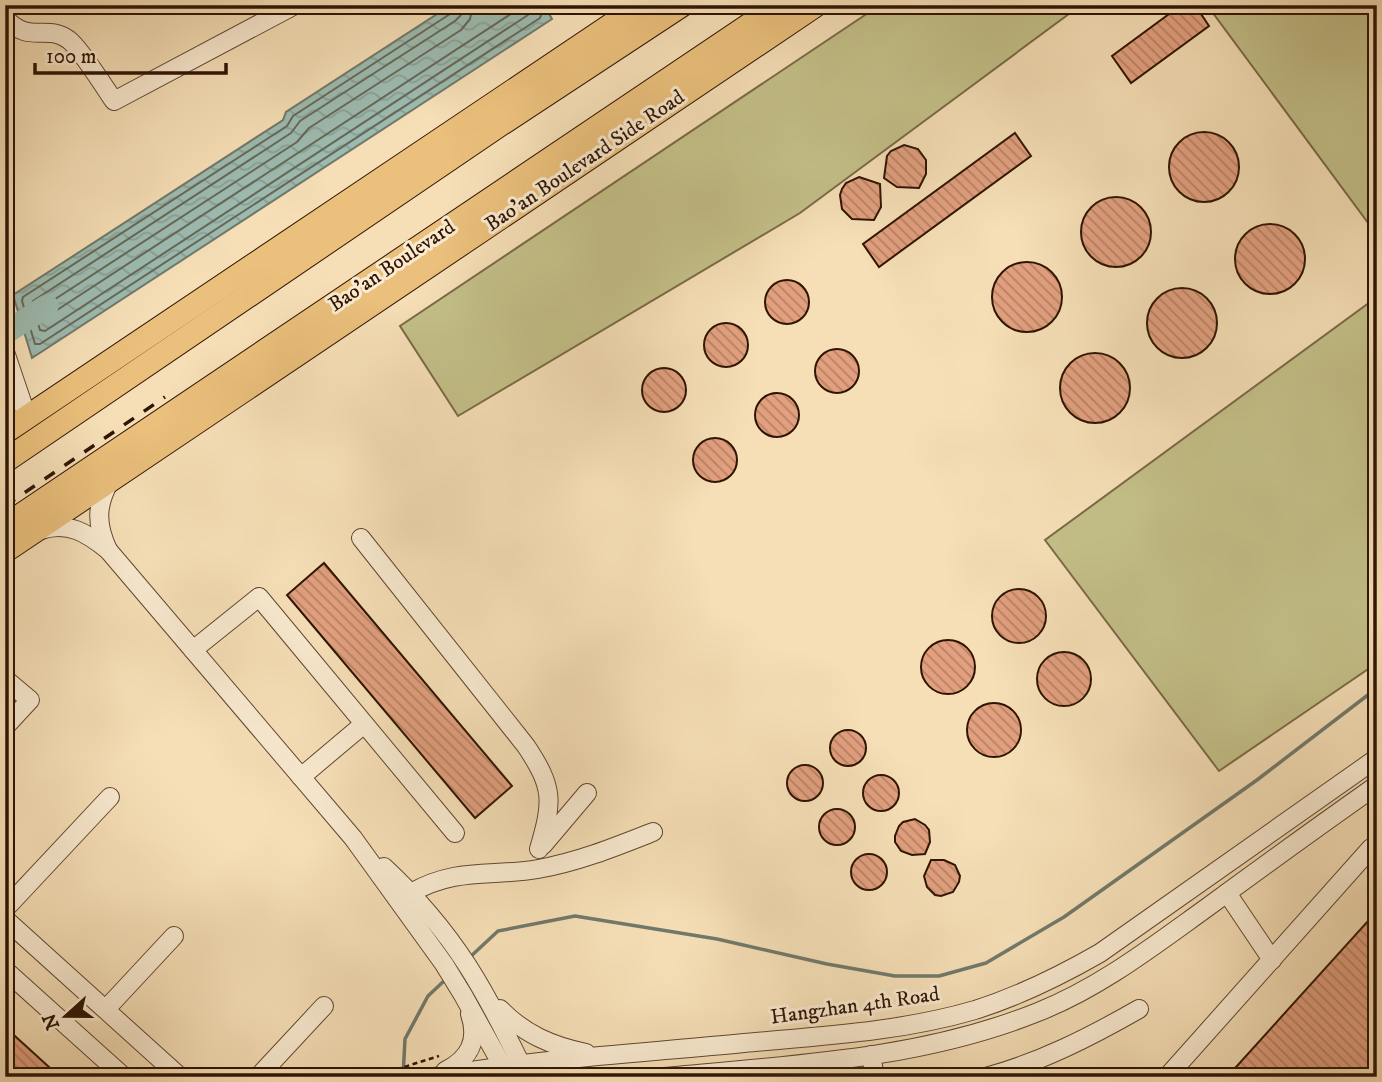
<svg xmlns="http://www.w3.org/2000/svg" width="1382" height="1082" font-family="'IM FELL DW Pica',serif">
<defs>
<pattern id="water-waves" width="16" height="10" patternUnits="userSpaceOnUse" patternTransform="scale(1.75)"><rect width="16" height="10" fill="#9dbcb1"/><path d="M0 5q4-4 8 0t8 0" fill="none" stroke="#88a197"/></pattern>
<pattern id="building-back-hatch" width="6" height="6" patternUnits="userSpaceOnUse" patternTransform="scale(1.75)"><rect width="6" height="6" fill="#e2a07f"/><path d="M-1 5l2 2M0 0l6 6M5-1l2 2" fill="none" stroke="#b88166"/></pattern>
</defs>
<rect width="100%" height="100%" fill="#f6dfb7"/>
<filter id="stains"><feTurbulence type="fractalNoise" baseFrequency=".00286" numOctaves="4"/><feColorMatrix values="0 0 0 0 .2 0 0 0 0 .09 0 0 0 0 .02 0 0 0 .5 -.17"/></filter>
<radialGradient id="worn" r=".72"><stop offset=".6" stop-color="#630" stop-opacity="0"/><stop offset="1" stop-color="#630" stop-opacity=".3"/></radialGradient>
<g fill="#c4c089" stroke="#7a6a46" stroke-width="2">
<polygon points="880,5 1081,5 800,213 458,416 400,326"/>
<polygon points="1207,5 1377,5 1377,235"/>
<polygon points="1377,297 1377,663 1219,771 1045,540"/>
</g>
<polygon fill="url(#water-waves)" stroke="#71796b" stroke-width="2" points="451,5 544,5 552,19 32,358 13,295 283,120 286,112"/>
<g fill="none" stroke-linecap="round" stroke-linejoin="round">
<g stroke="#66685a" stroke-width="2">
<polyline points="454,5 450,14 293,116 287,126 23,297 22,301 35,344 40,344 540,18 541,15 538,5"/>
<polyline points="462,5 461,15 455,21 300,121 291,133 33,301 32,304 40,330 45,331 528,15 529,5"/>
<polyline points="473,5 470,19 461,30 309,128 297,142 46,305 46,313 51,314 517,10 519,5"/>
</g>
<g stroke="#71796b" stroke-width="3.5">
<polyline points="469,958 498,931 575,916 717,939 827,964 895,976 939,976 986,963 1064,917 1257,780 1377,688"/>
<polyline points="403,1077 405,1039 428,996 445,980"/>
</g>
<polyline stroke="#9dbcb1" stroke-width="23" points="5,333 47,306"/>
</g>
<g fill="url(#building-back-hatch)" stroke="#2f1403" stroke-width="2">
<polygon points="1163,5 1195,5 1209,26 1131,83 1112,56 1169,14"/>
<circle cx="1204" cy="167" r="35"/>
<polygon points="1015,133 1031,156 879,267 863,244"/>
<polygon points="904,145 918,149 926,160 926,174 919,188 897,187 884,178 887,156 891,151"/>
<polygon points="859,177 880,184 881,207 874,220 852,219 842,209 840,195 842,189 846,183"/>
<circle cx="1116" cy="232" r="35"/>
<circle cx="1270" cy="259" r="35"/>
<circle cx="1027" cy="297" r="35"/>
<circle cx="787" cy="302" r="22"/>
<circle cx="1182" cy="323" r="35"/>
<circle cx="726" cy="345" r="22"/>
<circle cx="837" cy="371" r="22"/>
<circle cx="1095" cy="388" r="35"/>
<circle cx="664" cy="390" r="22"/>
<circle cx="777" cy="415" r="22"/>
<circle cx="715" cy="460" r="22"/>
<polygon points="324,563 512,786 475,818 287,595"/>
<circle cx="1019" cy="616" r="27"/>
<circle cx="948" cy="667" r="27"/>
<circle cx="1064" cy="679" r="27"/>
<circle cx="994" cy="730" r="27"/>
<circle cx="848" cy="748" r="18"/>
<circle cx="805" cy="783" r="18"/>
<circle cx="881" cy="793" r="18"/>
<circle cx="837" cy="827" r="18"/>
<polygon points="915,819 925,825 929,830 930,842 925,854 912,855 901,851 895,842 895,836 899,826 903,822"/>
<circle cx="869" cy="872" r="18"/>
<polygon points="931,860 944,860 955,865 960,876 959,882 953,892 941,896 935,895 927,887 924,876"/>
<polygon points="1377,911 1377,1077 1227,1077"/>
<polygon points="5,1027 60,1077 5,1077"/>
</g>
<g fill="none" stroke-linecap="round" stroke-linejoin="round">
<g stroke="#614730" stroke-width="20">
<g id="minor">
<path d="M5 18C29 45 47 23 69 40 80 48 105 88 114 101L295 5"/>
<polyline points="5,352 27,417"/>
<path d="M41 530C68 521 87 533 108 550L353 838 444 964 463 995 507 1074"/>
<path d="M361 538 526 746C554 788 553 801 539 849"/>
<path d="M108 550C96 524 96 505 110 481"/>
<polyline points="193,650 259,597 455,833"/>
<polyline points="5,679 30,700 5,727"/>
<polyline points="301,777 364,724"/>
<polyline points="543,845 587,793"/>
<path d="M384 867C455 933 486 991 527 1077"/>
<path d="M411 893C456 867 491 877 538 869 578 862 615 847 653 832"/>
<polyline points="1227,893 1272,960"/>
<polyline points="5,909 110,797"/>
<polyline points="5,919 180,1077"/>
<polyline points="5,970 124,1077"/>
<polyline points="106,1009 174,936"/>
<path d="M500 1009C524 1034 552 1046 586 1053"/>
<polyline points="871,1055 875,1077"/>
<path d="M445 1071C469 1059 479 1041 470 1014"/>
<polyline points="258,1077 324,1006"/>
<path d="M434 1077C536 1059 641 1053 744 1043 821 1036 900 1032 975 1010 1019 996 1060 976 1100 953L1377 758"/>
<path d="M663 1077C789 1065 919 1060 1038 1012 1099 988 1152 947 1205 909 1262 867 1319 826 1377 785"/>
<path d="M986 1077C1041 1062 1090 1037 1139 1009"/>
<polyline points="1167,1077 1371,848"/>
</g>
</g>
<g stroke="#2f1403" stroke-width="25">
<g id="major">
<polyline points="5,432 641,5"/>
<polyline points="5,461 498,126 682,5"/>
<polyline points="5,526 779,5"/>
<polyline points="5,551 816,5"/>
</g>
</g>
<polyline stroke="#2f1403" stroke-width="2.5" stroke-dasharray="5 3.5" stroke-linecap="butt" points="372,1077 439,1056"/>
<use href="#minor" stroke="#f9ead0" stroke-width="18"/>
<use href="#major" stroke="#ebc07c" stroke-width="23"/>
<polyline stroke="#2f1403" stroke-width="3.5" stroke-dasharray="12 12" stroke-linecap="butt" points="5,506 165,397"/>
</g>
<g text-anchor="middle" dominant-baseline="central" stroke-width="6" stroke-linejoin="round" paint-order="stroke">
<g font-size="21" fill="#2f1403" stroke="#f9ead0">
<text transform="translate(585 161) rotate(-34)">Bao'an Boulevard Side Road</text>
<text transform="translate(392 266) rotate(-34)">Bao'an Boulevard</text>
<text transform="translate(855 1006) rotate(-8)">Hangzhan 4th Road</text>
</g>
</g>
<rect width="1382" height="1082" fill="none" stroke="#f6dfb7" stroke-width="28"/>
<rect x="7" y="7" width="1368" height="1068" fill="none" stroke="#2f1403" stroke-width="3.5"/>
<rect x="14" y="14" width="1354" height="1054" fill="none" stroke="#2f1403" stroke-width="2"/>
<g transform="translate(66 1016) rotate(249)" stroke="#f9ead0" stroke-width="5" paint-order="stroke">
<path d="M0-5L12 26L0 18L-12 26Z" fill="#2f1403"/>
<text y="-10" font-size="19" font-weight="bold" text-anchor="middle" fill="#2f1403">N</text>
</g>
<path d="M35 63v10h191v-10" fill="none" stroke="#2f1403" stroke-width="3.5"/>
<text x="46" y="63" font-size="21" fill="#2f1403" stroke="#f9ead0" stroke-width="5" paint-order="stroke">100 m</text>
<rect width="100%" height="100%" filter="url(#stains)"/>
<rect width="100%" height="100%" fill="url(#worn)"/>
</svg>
